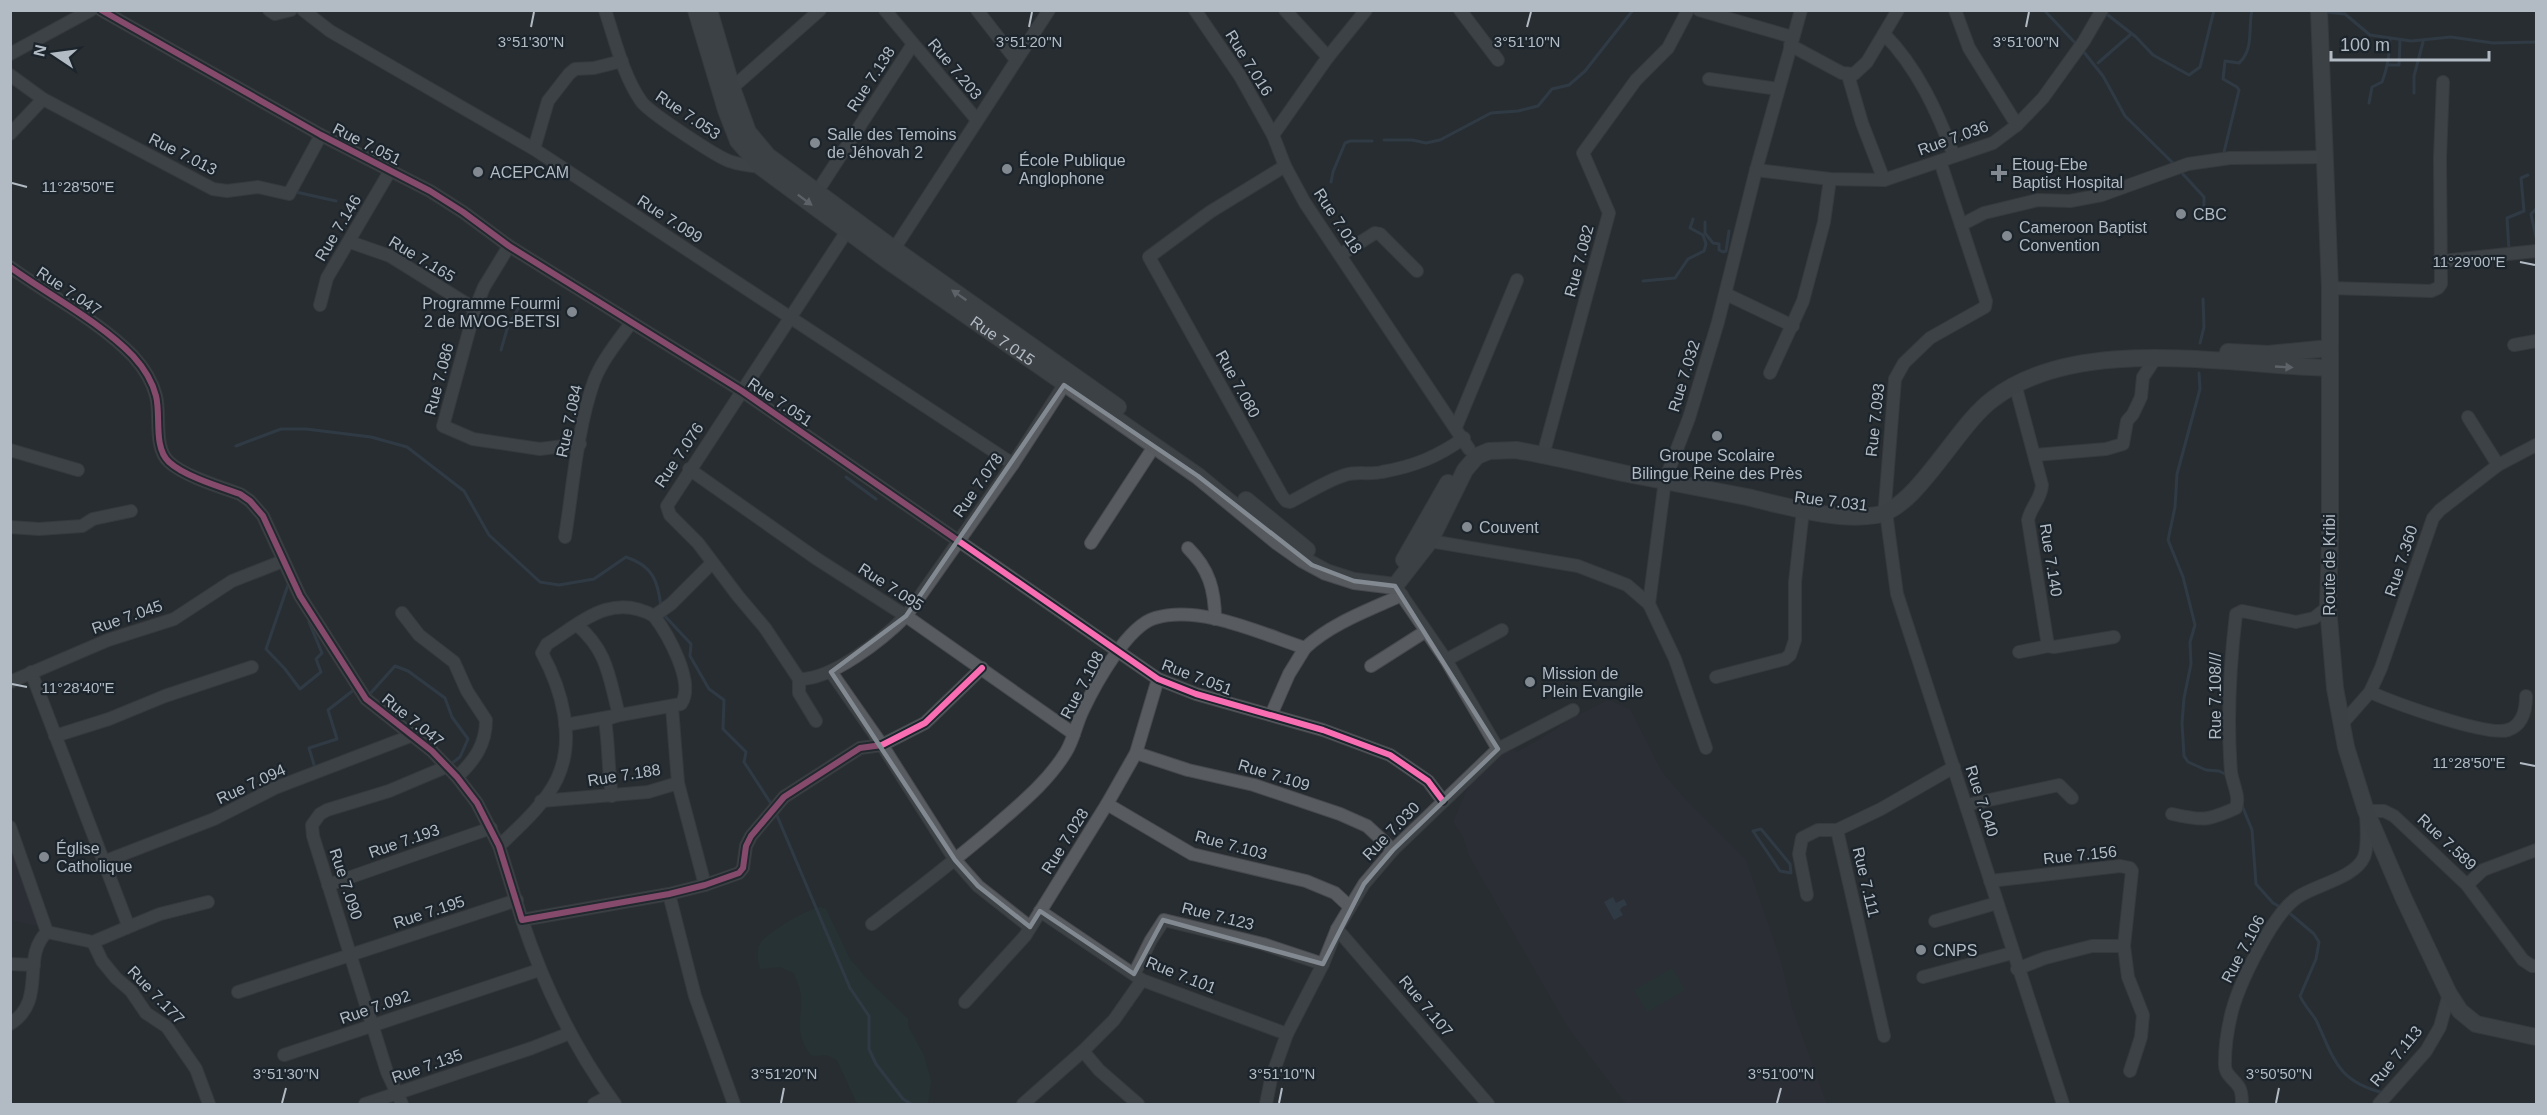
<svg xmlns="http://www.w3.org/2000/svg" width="2547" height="1115" font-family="Helvetica,sans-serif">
<rect width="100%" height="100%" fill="#282d32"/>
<g fill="#30303b">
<polygon points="1608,700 1630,709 1662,772 1685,799 1746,860 1781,961 1792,1008 1827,1104 1626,1104 1567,1026 1468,854 1463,837 1453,822 1469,785 1511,745 1517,752 1547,735 1570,719"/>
<polygon points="11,827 46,928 11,920"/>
</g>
<g fill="#263838">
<path d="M821 907 826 909 850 959 868 980 908 1019V1026L924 1056 931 1081 928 1104H857L837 1060 827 1055 812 1056C794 1035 802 1021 801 996 801 989 796 980 794 973L780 967 760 969C758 960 755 949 762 941 772 930 807 909 821 907Z"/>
<polygon points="1672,968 1685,990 1647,1012 1634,990"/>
</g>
<polygon fill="#384a5b" points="1613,897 1616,903 1624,899 1627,905 1622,907 1620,910 1623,915 1614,920 1604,902"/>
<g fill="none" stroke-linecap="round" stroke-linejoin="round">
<g stroke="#384a5b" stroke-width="3">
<polyline points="2044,10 2078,46"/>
<polyline points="2104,12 2136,37 2153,55 2189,75 2200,67 2214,10"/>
<polyline points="2325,12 2345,14 2370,35 2411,41 2451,37 2493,43 2536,42"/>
<polyline points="2083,51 2103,76 2125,116 2174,164"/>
<polyline points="2098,63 2130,35"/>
<polyline points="2389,65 2399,65 2400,40"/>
<polyline points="2414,93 2414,76 2423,42"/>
<path d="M2369 103 2372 87 2382 82C2388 67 2389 55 2390 39"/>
<polyline points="1384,140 1412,140 1426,143 1440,140 1491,113 1518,111 1538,106 1552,89 1569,85 1585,71 1633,10"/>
<path d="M2224 152 2239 90 2237 87 2223 79 2225 61 2239 63C2254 50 2248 28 2252 10"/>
<polyline points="2181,172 2204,197 2204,215"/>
<polyline points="1331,182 1333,172 1345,143 1350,141 1372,141"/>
<polyline points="296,192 336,201"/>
<polyline points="2536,209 2531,214 2536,237"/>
<polyline points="1705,222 1705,233 1713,243 1719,244 1719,250 1723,252 1726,251 1729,231"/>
<polyline points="2509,251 2507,218 2524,211 2521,178 2528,175"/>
<polyline points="1643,281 1675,278 1688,259 1704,251 1706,244 1703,235 1690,228 1693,219"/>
<polyline points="2200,343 2204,327 2203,299"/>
<polyline points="501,350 508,326 521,304"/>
<polyline points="2199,373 2200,389 2177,474 2175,507 2168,540 2183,577 2195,625 2190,642 2191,664 2184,698 2182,723 2184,756 2188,762 2206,770 2219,771 2227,775"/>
<path d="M236 446 281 429H306L371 437 407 447 464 491 489 535 540 582 559 585 594 579 626 557C653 566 658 581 661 607"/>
<polyline points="846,477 876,499"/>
<polyline points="288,585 266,649 285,669 300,689 321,672 316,659 322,653 309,622"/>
<polyline points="662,613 691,644 690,656 709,689 724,700 723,729 746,752 744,762 772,805"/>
<polyline points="368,696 395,666 408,671 445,698 452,717 468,739 460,757 451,764"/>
<polyline points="315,768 309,748 337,739 328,710 355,689"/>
<polyline points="2241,803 2252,830 2256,884 2273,903 2282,908"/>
<polyline points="775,811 850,988 869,1016 869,1049 876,1064 903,1099 911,1104"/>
<polygon points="1761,829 1790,864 1791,873 1780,871 1753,831"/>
<path d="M2287 911 2314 934 2319 942 2316 959 2300 996C2304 1005 2311 1012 2316 1020 2334 1058 2336 1081 2384 1093"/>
</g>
<g stroke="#46494d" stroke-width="14">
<g id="street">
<polyline points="101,10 321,135 430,191 463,212 509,246 742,391 1158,679 1196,694 1323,730 1390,755 1428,781 1443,801"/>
<polyline points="269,10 275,14 291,10"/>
<polyline points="303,10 330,31 534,149 1013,464"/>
<path d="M605 10C615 40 623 75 641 101 648 112 716 156 729 161 740 165 750 166 761 167"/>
<polyline points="885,10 977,120"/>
<polyline points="977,10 1016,60"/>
<polyline points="1195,10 1240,76 1273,135"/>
<polyline points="1285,10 1328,57"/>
<polyline points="1366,10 1328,57 1273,135 1285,166 1305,203 1469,449"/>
<polyline points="1460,10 1498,60"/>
<polyline points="1699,10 1792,37"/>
<polyline points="1955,10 1969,48 2017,125"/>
<path d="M1884 34C1917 67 1938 113 1954 156"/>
<polyline points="1790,45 1842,73 1854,74 1867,62 1898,10"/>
<polyline points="10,54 91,10"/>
<polyline points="10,75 43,99 213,189 227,191 258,187 289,194 321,135"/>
<polyline points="1848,75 1862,123 1884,180"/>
<polyline points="1709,79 1778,89"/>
<polyline points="732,88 820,10"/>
<polyline points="10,134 43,99"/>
<polyline points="534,149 548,101 569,74 575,69 594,68 622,61"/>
<polyline points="1940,161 1961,225"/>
<path d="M1285 166 1210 212 1149 257 1282 496 1286 501 1290 502C1308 493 1326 481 1345 475 1357 471 1370 475 1382 472 1415 466 1437 457 1464 438"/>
<polyline points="1756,170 1830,179 1884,180 1993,143 2017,125 2043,98 2084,41 2102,10"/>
<polyline points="817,192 913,44"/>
<polyline points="350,242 390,256 475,309"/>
<polyline points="509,246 484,287 475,309 443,426 473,439 540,449 580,444"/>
<polyline points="894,249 1049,10"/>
<polyline points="1340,255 1375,233 1380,234 1417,271"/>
<polyline points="2442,261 2536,251"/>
<path d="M10 267C50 296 99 321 133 356 144 368 152 380 156 396 161 415 153 447 169 462 184 476 220 487 240 494L250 501 263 516 300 596 366 699 432 751 457 777 477 803 499 846 522 920 669 894 705 885 739 873 743 868 746 846 751 836 784 797 860 748 882 745 925 723 982 668"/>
<polyline points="2330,288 2431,291 2438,288 2441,284 2440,158 2443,82"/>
<polyline points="1726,294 1793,326"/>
<polyline points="320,305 327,278 390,171"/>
<polyline points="2514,345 2536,341"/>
<polyline points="1770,373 1803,301 1824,222 1830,179"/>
<path d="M2015 384 2042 485C2041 500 2031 506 2028 520L2048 646 2054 647 2114 637"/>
<polyline points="2468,417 2498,465"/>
<polyline points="1456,427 1517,280"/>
<polyline points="1545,448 1609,213 1583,153 1636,80 1668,48 1688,10"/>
<polyline points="10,450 78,470"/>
<polyline points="2035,455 2106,449 2123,444 2127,421 2133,414 2141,397 2143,377 2155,359"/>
<polyline points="689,469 817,559 906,616 1074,734"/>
<polyline points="10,527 39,529 82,526 93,519 131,511"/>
<path d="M565 537C573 487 577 429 594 381 602 360 618 341 631 323"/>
<polyline points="1430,541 1578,566 1627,585 1649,604"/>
<polyline points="1091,543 1155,445"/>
<path d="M1188 548C1209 569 1215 590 1215 619"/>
<polyline points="1398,590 1446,660 1498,749"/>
<path d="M402 613 419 635 454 662 467 691 486 720C486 744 475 760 457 777"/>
<path d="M577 625C608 651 609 678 619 715L605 720C609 746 608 770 612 796"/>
<polyline points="2019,652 2048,646"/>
<polyline points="1446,660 1502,630"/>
<polyline points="1371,666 1426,631"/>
<polyline points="31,672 128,925 126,928 93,942 47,932"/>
<polyline points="831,672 882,745 955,860 978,886 1030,927"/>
<polyline points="1716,677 1785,659 1790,655 1795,640 1795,582 1803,510"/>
<path d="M799 679C832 680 883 639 906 616L1013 464 1064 385"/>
<polyline points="10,682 108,640 174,619 232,581 283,561"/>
<path d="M2370 692C2392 702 2487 737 2508 730 2523 725 2526 710 2526 696"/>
<polyline points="672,707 678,783"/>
<polyline points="1271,715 1289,674 1305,648"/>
<polyline points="816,721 799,693 799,679 765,628 738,596 698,543 670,515 667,506 847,231"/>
<path d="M565 725 681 704C696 683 667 633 654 616"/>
<polyline points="2341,725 2370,692 2381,668 2433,518 2440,510 2498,465 2536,445"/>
<polyline points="55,736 109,719 165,696 252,667"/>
<polyline points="1706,748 1675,659 1649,604 1650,596 1665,480 1689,418 1718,322 1756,170 1801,10"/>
<polyline points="1136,753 1188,770 1254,785 1340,814 1367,826 1393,850"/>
<polyline points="541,801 648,792 678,783 705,885"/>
<polyline points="1107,804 1192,854 1306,881 1335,893 1350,907"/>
<polyline points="1966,805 2059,785 2072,798"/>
<path d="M2172 814C2203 821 2207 821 2236 808 2240 796 2233 785 2231 772 2227 722 2230 664 2236 614L2242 611 2296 622 2314 618 2328 607"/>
<polyline points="10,827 47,932"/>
<path d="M499 846C519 827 545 804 557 779 576 739 562 690 542 653L547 644C582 622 612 592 654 616L671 604 712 563"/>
<polyline points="103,862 214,819 275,788 413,735"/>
<polyline points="1990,881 2120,866 2130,868 2132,871 2124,946"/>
<polyline points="328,885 491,828"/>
<polyline points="2467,885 2523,960 2532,966 2536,966"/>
<polyline points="669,894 695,996 734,1104"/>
<polyline points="1807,895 1799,854 1802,838 1818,830 1837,830"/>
<polyline points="1040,911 1142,980 1287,1034"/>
<path d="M522 920C544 986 574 1048 615 1104"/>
<polyline points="1935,921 1997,903"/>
<path d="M872 924C913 893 954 861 993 828 1019 805 1048 782 1066 752 1074 739 1076 724 1083 710 1095 685 1127 626 1155 618 1200 604 1262 634 1305 648 1332 623 1369 610 1402 595"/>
<polyline points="126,928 160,914 208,902"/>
<polyline points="1337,929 1488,1104"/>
<polyline points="93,942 102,961 116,978 131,991 146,1013 167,1027 196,1069 209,1104"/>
<polyline points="10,964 34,965"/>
<polyline points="2017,969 2045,958 2092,946 2124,946 2128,977 2143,1015 2141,1037 2130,1071"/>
<polyline points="1134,974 1151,940 1164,920 1263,944 1323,964"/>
<polyline points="1923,977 2012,953"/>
<polyline points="238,992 517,900"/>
<polyline points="965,1002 1025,936 1107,804 1136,753 1158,679"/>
<path d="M10 1024C48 1000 20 958 47 932"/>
<polyline points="1884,1036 1837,830 1881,809 1954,767"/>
<polyline points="1083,1051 1099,1070 1138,1104"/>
<polyline points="284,1055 539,970"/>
<polyline points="365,1104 532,1048 570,1033"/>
<polyline points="402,1104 387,1072 313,836 312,825 320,814 327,810 389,791 446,767"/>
<polyline points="594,1104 609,1096"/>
<polyline points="1023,1104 1083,1051 1114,1020 1142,980"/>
<polyline points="1266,1104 1271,1079 1287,1034 1323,964 1337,929 1364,884 1393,850 1498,749 1573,710"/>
<polyline points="2063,1104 1897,594 1885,505 1895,379 1904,363 1930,338 1985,307 1986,301 1961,225 1984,213 2038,200 2070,201 2102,195 2188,164 2230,158 2326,157"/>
<path d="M2242 1104C2242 1099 2242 1091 2239 1087 2232 1076 2224 1076 2225 1061 2225 1044 2228 1027 2232 1011 2240 982 2273 913 2298 897 2315 885 2355 878 2364 857 2369 844 2366 825 2366 811H2384L2394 816 2467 885 2483 870 2536 850"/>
<polyline points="2379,1104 2426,1051 2440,1027 2449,994"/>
</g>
</g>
<g stroke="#46494d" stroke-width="18">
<g id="secondary">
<path id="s1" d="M696 10 726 110 738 141 761 167 887 260 1198 476 1278 542 1302 559 1326 572 1354 581 1395 586 1430 541 1465 470 1477 456 1489 451 1516 450C1552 456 1587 465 1623 473 1664 481 1706 489 1747 497 1786 506 1837 522 1877 515 1917 508 1957 425 1993 399 2078 334 2228 365 2329 368"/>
<polyline points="709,10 732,88 748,132 768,156 894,249 1118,407"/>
<polyline points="2319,10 2330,288 2330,539 2328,607 2335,688 2346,747 2366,811 2404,899 2449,994 2460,1011 2476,1024 2536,1037"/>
<polyline points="2228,352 2268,354 2330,348"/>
<polyline points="1246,500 1307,550"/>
<polyline points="1404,560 1448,483"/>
</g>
</g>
<use href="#street" stroke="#585c61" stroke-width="12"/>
<use href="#secondary" stroke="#565a5f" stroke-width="16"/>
<g stroke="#1c242c" stroke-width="10">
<g id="cycleway">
<polyline points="101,10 321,135 430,191 463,212 509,246 742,391 1158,679 1196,694 1323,730 1390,755 1428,781 1443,801"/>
<path d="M10 267C50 296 99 321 133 356 144 368 152 380 156 396 161 415 153 447 169 462 184 476 220 487 240 494L250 501 263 516 300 596 366 699 432 751 457 777 477 803 499 846 522 920 669 894 705 885 739 873 743 868 746 846 751 836 784 797 860 748 882 745 925 723 982 668"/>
</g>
</g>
<use href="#cycleway" stroke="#f96db3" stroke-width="6"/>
</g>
<defs><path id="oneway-solid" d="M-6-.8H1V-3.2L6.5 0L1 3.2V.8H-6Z" transform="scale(1.5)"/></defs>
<g fill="#9ba2ab">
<use href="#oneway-solid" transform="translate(805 200) rotate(37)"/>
<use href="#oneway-solid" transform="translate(959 295) rotate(-145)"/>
<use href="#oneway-solid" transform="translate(2284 367) rotate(3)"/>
</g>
<path d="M0 0H2547V1115H0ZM1064 385 1198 476 1312 565 1354 581 1395 586 1498 749 1393 850 1364 884 1323 964 1163 920 1134 974 1040 911 1030 927 978 886 955 860 831 672 906 616Z" fill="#282d32" fill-opacity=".55" fill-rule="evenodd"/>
<path fill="none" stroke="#828991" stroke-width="4.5" stroke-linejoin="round" d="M1064 385 1198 476 1312 565 1354 581 1395 586 1498 749 1393 850 1364 884 1323 964 1163 920 1134 974 1040 911 1030 927 978 886 955 860 831 672 906 616Z"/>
<path fill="none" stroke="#b2bac4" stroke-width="2" d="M531 27 534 12M1029 27 1032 12M1527 27 1531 12M2026 27 2029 12M12 183 27 187M2520 262 2535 265M12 684 27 687M2520 763 2535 766M282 1103 286 1088M781 1103 784 1088M1279 1103 1282 1088M1777 1103 1781 1088M2276 1103 2279 1088"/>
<g fill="#828991" stroke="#1c242c" stroke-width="2">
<circle cx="815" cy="143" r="6"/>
<circle cx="1007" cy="169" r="6"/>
<circle cx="478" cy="172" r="6"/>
<path d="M1996 164h6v6h6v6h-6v6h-6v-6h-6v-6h6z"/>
<circle cx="2181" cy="214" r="6"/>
<circle cx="2007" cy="236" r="6"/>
<circle cx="572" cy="312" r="6"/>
<circle cx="1717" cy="436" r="6"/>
<circle cx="1467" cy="527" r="6"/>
<circle cx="1530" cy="682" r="6"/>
<circle cx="44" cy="857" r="6"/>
<circle cx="1921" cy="950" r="6"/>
</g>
<g text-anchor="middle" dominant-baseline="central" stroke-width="4.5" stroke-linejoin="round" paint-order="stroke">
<g font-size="16" fill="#b2bac4" stroke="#1c242c">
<text transform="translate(1249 63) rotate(58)">Rue 7.016</text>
<text transform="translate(955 69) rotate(50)">Rue 7.203</text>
<text transform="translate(871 79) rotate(-57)">Rue 7.138</text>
<text transform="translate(688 115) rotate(34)">Rue 7.053</text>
<text transform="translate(1953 138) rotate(-20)">Rue 7.036</text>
<text transform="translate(367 144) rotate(27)">Rue 7.051</text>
<text transform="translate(183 154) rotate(27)">Rue 7.013</text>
<text transform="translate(670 219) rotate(33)">Rue 7.099</text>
<text transform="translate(1338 221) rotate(57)">Rue 7.018</text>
<text transform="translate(338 228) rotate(-59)">Rue 7.146</text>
<text transform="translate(422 259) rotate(31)">Rue 7.165</text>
<text transform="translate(1579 261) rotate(-75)">Rue 7.082</text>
<text transform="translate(69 291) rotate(34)">Rue 7.047</text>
<text stroke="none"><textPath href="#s1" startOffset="470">Rue 7.015</textPath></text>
<text transform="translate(1684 376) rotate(-73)">Rue 7.032</text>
<text transform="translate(439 379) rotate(-75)">Rue 7.086</text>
<text transform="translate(1238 384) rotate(61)">Rue 7.080</text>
<text transform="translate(780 402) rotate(34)">Rue 7.051</text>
<text transform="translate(1875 420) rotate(-84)">Rue 7.093</text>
<text transform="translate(569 421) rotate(-78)">Rue 7.084</text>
<text transform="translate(679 455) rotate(-56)">Rue 7.076</text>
<text transform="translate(978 485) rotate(-55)">Rue 7.078</text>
<text transform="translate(1831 501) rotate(7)">Rue 7.031</text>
<text transform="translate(2051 560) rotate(81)">Rue 7.140</text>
<text transform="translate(2401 561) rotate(-72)">Rue 7.360</text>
<text transform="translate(2329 565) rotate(-90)">Route de Kribi</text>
<text transform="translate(891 587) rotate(33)">Rue 7.095</text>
<text transform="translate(127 617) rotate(-19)">Rue 7.045</text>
<text transform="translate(1197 677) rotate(21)">Rue 7.051</text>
<text transform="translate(1082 685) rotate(-62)">Rue 7.108</text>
<text transform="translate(2215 696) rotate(-90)">Rue 7.108///</text>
<text transform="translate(413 720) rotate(39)">Rue 7.047</text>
<text transform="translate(624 775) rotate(-9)">Rue 7.188</text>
<text transform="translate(1274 775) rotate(17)">Rue 7.109</text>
<text transform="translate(251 784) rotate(-25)">Rue 7.094</text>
<text transform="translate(1982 801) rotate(72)">Rue 7.040</text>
<text transform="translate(1391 831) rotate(-46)">Rue 7.030</text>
<text transform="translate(404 841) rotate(-19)">Rue 7.193</text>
<text transform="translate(1065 841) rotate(-58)">Rue 7.028</text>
<text transform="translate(2447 842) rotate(43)">Rue 7.589</text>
<text transform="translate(1231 845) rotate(15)">Rue 7.103</text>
<text transform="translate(2080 855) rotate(-6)">Rue 7.156</text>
<text transform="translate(1866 882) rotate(77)">Rue 7.111</text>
<text transform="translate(346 884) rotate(72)">Rue 7.090</text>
<text transform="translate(429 912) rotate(-18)">Rue 7.195</text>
<text transform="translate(1218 916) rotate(14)">Rue 7.123</text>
<text transform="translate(2243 949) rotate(-62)">Rue 7.106</text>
<text transform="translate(1181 975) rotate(22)">Rue 7.101</text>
<text transform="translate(156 995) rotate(46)">Rue 7.177</text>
<text transform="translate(1426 1006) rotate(50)">Rue 7.107</text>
<text transform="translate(375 1007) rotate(-19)">Rue 7.092</text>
<text transform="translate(2396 1056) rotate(-51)">Rue 7.113</text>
<text transform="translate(427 1066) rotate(-19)">Rue 7.135</text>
</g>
<g font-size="16" fill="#b2bac4" stroke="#1c242c" text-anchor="start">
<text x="827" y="134">Salle des Temoins<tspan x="827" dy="18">de Jéhovah 2</tspan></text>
<text x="1019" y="160">École Publique<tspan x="1019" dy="18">Anglophone</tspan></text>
<text x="2012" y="164">Etoug-Ebe<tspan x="2012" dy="18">Baptist Hospital</tspan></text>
<text x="490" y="172">ACEPCAM</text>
<text x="2193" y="214">CBC</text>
<text x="2019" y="227">Cameroon Baptist<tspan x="2019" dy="18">Convention</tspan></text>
<text x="560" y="303" text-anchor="end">Programme Fourmi<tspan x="560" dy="18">2 de MVOG-BETSI</tspan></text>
<text x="1717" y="455" text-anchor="middle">Groupe Scolaire<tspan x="1717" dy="18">Bilingue Reine des Près</tspan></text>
<text x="1479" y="527">Couvent</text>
<text x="1542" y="673">Mission de<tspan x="1542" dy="18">Plein Evangile</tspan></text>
<text x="56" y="848">Église<tspan x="56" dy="18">Catholique</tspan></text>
<text x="1933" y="950">CNPS</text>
</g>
</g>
<g font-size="15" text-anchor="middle" fill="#b2bac4" stroke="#1c242c" stroke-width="4.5" stroke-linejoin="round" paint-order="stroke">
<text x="531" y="47">3°51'30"N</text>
<text x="1029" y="47">3°51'20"N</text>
<text x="1527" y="47">3°51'10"N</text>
<text x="2026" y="47">3°51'00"N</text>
<text x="78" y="192">11°28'50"E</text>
<text x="2469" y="267">11°29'00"E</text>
<text x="78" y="693">11°28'40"E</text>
<text x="2469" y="768">11°28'50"E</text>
<text x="286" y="1079">3°51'30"N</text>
<text x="784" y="1079">3°51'20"N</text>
<text x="1282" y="1079">3°51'10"N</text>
<text x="1781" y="1079">3°51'00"N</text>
<text x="2279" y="1079">3°50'50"N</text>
</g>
<rect width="2547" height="1115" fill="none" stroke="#b2bac4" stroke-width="24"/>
<g transform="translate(54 54) rotate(283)" stroke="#1c242c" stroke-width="4.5" paint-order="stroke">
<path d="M0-4.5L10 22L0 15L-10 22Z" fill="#b2bac4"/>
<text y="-9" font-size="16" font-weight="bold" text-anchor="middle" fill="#b2bac4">N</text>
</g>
<path d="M2331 51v9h158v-9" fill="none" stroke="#b2bac4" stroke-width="3"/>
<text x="2340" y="51" font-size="18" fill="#b2bac4" stroke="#1c242c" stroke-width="4.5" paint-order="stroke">100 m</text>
</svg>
